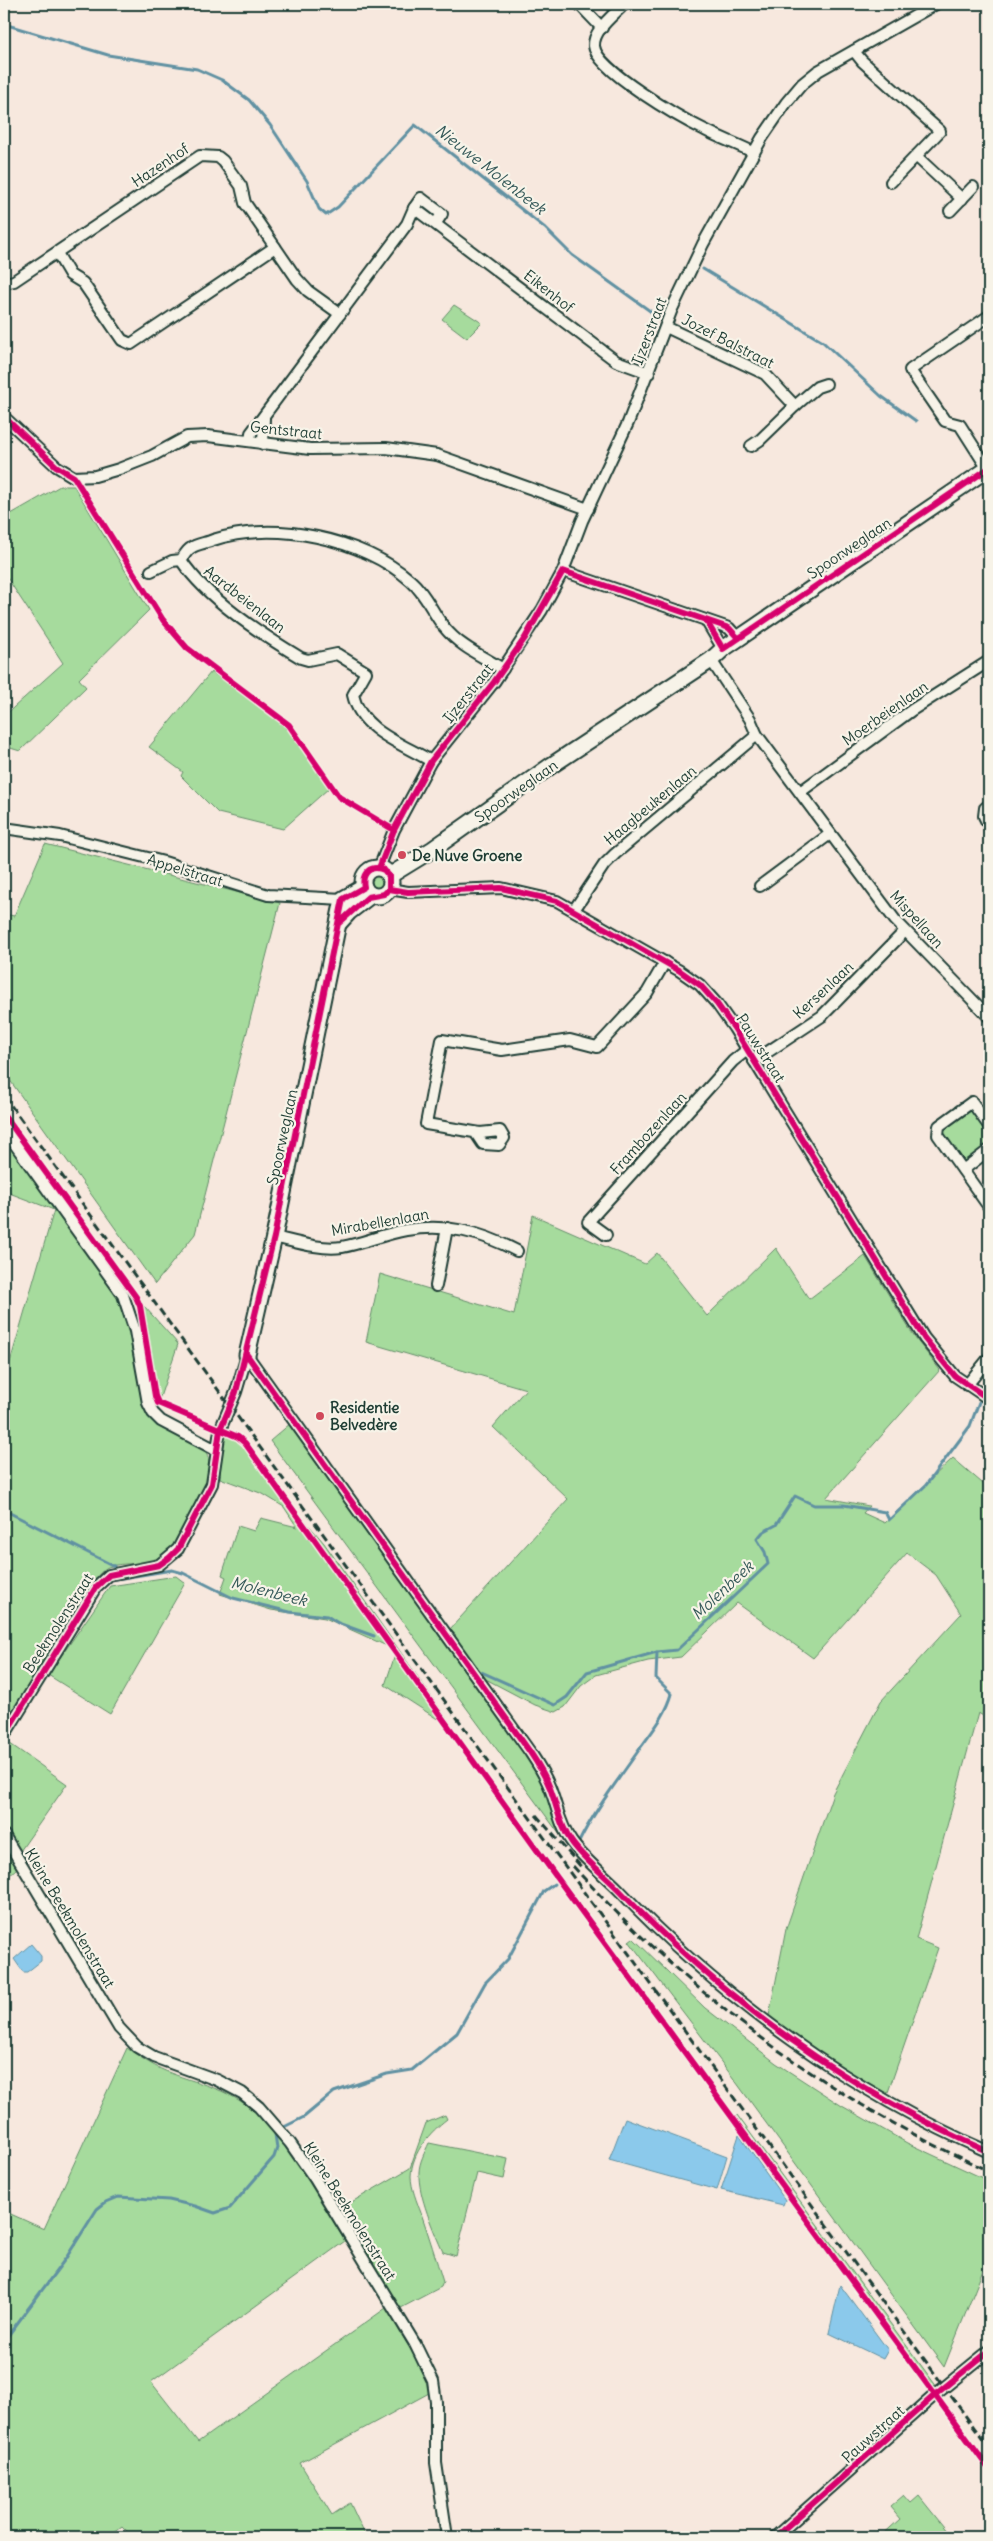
<svg xmlns="http://www.w3.org/2000/svg" width="993" height="2541" font-family="Delius,sans-serif">
<rect width="100%" height="100%" fill="#f7e8de"/>
<filter id="ink" filterUnits="userSpaceOnUse"><feTurbulence type="fractalNoise" baseFrequency=".02" numOctaves="2"/><feDisplacementMap in="SourceGraphic" scale="10" xChannelSelector="R" yChannelSelector="G"/><feConvolveMatrix kernelMatrix="1 2 1 2 8 2 1 2 1" color-interpolation-filters="sRGB"/></filter>
<g filter="url(#ink)">
<g fill="#a6db9d" stroke="#628c68">
<polygon points="454,305 482,323 467,338 442,319"/>
<polygon points="60,486 74,486 149,610 79,679 86,687 20,751 4,746 4,716 63,663 4,573 4,518"/>
<polygon points="211,672 249,697 290,729 329,788 283,829 218,813 181,776 183,772 149,747"/>
<polygon points="45,844 280,903 195,1234 155,1284 4,1072 4,914 14,916"/>
<circle cx="377" cy="882" r="8"/>
<polygon points="968,1110 972,1110 989,1133 989,1146 966,1162 962,1161 941,1133 942,1129"/>
<path d="M4 1136 124 1307 145 1411C162 1433 186 1432 203 1448 225 1469 181 1546 160 1558 145 1567 124 1561 108 1567 103 1569 98 1576 94 1580L8 1718 4 1715V1383L54 1210 4 1191Z"/>
<polygon points="533,1215 645,1264 657,1253 707,1316 776,1248 809,1299 865,1256 915,1338 940,1370 826,1498 869,1506 863,1513 885,1523 953,1458 989,1489 989,1719 978,1713 916,1939 938,1948 886,2098 768,2021 786,1929 833,1793 881,1701 961,1614 936,1575 907,1553 813,1658 737,1603 681,1657 648,1661 596,1675 581,1686 565,1707 556,1712 535,1705 478,1675 451,1639 456,1635 450,1629 568,1499 493,1427 526,1389 366,1342 380,1274 514,1315"/>
<polygon points="136,1297 178,1344 158,1403"/>
<polygon points="291,1423 526,1755 542,1781 560,1835 270,1441"/>
<polygon points="225,1435 238,1441 324,1543 456,1731 385,1685 396,1652 389,1647 325,1618 271,1610 220,1594 226,1577 222,1575 238,1526 254,1531 261,1518 297,1527 284,1507 263,1494 220,1478 222,1444"/>
<polygon points="176,1576 185,1583 110,1714 48,1675 110,1586"/>
<polygon points="6,1741 67,1784 18,1854 4,1831 4,1745"/>
<polygon points="4,1847 17,1868 4,1880"/>
<polygon points="633,1938 705,2008 776,2063 842,2106 907,2143 989,2181 989,2255 944,2367 731,2075 629,1941"/>
<path d="M127 2048C141 2058 156 2068 173 2074 195 2082 217 2087 237 2099 277 2120 321 2201 345 2241L151 2382 198 2442 386 2308 426 2376 429 2393 300 2463 332 2515 350 2503 366 2537H133L122 2526 108 2537H85L81 2531 74 2537H4V2211L44 2229Z"/>
<path d="M445 2115 447 2119C430 2132 412 2152 411 2176 411 2188 417 2202 421 2213 429 2236 436 2259 443 2282L441 2287 401 2308H396L338 2210 410 2168 426 2123Z"/>
<polygon points="737,2115 937,2387 928,2388 827,2253 828,2250 734,2122"/>
<path d="M429 2143 508 2159 504 2179 477 2173 456 2256 443 2252C434 2232 418 2195 419 2173 419 2162 425 2152 429 2143Z"/>
<polygon points="904,2495 911,2503 919,2496 952,2537 880,2537 900,2519 890,2507"/>
</g>
<g fill="#8bc9eb" stroke="#6091a2">
<polygon points="31,1944 41,1956 41,1961 27,1972 23,1972 14,1959"/>
<polygon points="625,2118 727,2156 717,2190 609,2160"/>
<polygon points="739,2135 785,2200 783,2205 721,2190"/>
<polygon points="840,2285 888,2350 883,2359 829,2333"/>
</g>
<g fill="none" stroke-linecap="round" stroke-linejoin="round">
<g stroke="#6091a2" stroke-width="3">
<polyline points="4,24 108,55 197,69 222,80 249,100 270,125 307,181 319,209 326,215 338,207 415,125 545,228 572,255 657,316"/>
<polyline points="703,269 823,342 881,396 916,421"/>
<polyline points="989,1387 989,1386"/>
<polyline points="4,1510 114,1566 116,1579 172,1570 183,1573 233,1598 290,1612 327,1616 338,1623 374,1636"/>
<polyline points="477,1670 555,1705 567,1697 587,1672 657,1652 677,1650 768,1564 765,1552 757,1539 763,1532 776,1525 795,1496 814,1505 844,1505 885,1512 889,1520 926,1485 970,1426 979,1402"/>
<path d="M578 1844C595 1809 619 1779 641 1747 653 1730 666 1715 672 1694L656 1678 657 1652"/>
<polyline points="284,2127 304,2117 334,2092 387,2074 412,2070 457,2033 485,1983 508,1959 544,1891 554,1884"/>
<polyline points="4,2341 66,2258 97,2209 106,2202 118,2197 169,2200 195,2206 215,2213 230,2208 274,2157 277,2148 275,2134"/>
</g>
<g stroke="#1f3d34" stroke-width="14">
<g id="street">
<polyline points="579,4 602,28"/>
<path d="M624 4C614 15 593 30 594 46 596 70 682 119 705 130 720 138 737 144 753 152"/>
<polyline points="854,51 862,61 940,131 891,182"/>
<polyline points="916,156 962,199"/>
<polyline points="414,208 421,198 442,214 436,223"/>
<polyline points="950,211 973,187"/>
<polyline points="57,253 70,275 83,283 122,340 131,344 275,247"/>
<polyline points="4,283 14,281 200,156 218,157 223,161 241,186 245,203 297,279 308,291 340,314"/>
<polyline points="666,327 765,374 795,406 760,440 751,446"/>
<polyline points="795,406 817,387 826,384"/>
<polyline points="4,417 56,466 74,477 95,476 119,469 152,456 187,437 208,436 310,449 386,448 437,455 588,509"/>
<polyline points="250,441 251,433 407,224 414,208 616,361 649,373"/>
<polyline points="263,444 264,418"/>
<polyline points="988,469 960,425 945,421 910,370 989,316"/>
<path d="M181 560C207 599 261 634 301 658L308 660 337 654 366 672 353 695C361 731 403 744 431 761"/>
<path d="M151 571 172 561 181 560C184 556 187 550 191 548 196 544 206 543 213 540 273 520 363 538 411 581 426 594 432 612 444 627 460 647 482 656 503 669"/>
<polyline points="563,571 729,628 738,638"/>
<polyline points="707,622 723,649"/>
<polyline points="711,660 750,719 757,735 895,920 989,1017"/>
<polyline points="800,792 912,710 989,661"/>
<polyline points="989,805 985,808 984,816 989,826"/>
<polyline points="4,828 60,836 164,862 268,895 343,899"/>
<polyline points="379,868 394,830 431,761 494,682 542,610 563,571 582,521 628,423 672,309 703,244 762,138 786,103 802,84 818,71 936,4"/>
<polyline points="760,886 830,834"/>
<polyline points="389,889 408,892 501,888 557,901 680,971 700,985 717,1004 734,1028 924,1338 955,1376 989,1399"/>
<polyline points="574,910 604,865 615,854 757,735"/>
<polyline points="754,1061 822,1016 904,932"/>
<polyline points="989,1126 972,1102 939,1126 938,1135 989,1207"/>
<polyline points="4,1129 123,1295 135,1331 148,1403 153,1413 161,1421 216,1450"/>
<polyline points="475,1132 483,1144 499,1145 504,1138 500,1131 480,1133 426,1124 442,1040 502,1050 570,1040 597,1047 647,993 665,962"/>
<polyline points="963,1170 989,1150"/>
<polyline points="606,1235 588,1222 733,1061 747,1050"/>
<path d="M274 1237C296 1242 320 1250 342 1247 364 1243 384 1234 406 1230 447 1223 481 1232 517 1251"/>
<polyline points="436,1286 447,1228"/>
<path d="M247 1355 530 1752C538 1764 545 1775 550 1788 557 1806 560 1826 571 1841 584 1860 605 1875 621 1892 725 2001 851 2092 989 2152"/>
<polyline points="967,1385 989,1358"/>
<polyline points="4,1736 96,1587 109,1575 159,1565 178,1549 212,1484 220,1430 236,1392 247,1355"/>
<polyline points="4,1835 119,2028 137,2047 154,2057 217,2080 242,2093 259,2107 290,2143 315,2179 415,2344 433,2381 436,2402 436,2463 447,2537"/>
<polyline points="775,2537 936,2394 989,2351"/>
</g>
</g>
<g stroke="#1f3d34" stroke-width="19">
<g id="secondary">
<circle cx="377" cy="882" r="14"/>
<polyline points="389,876 433,849 552,765 711,660 723,649 989,468"/>
<polyline points="339,923 349,912 371,895"/>
<polyline points="247,1355 274,1237 343,899 364,887"/>
</g>
</g>
<use href="#street" stroke="#f7f3e8" stroke-width="10"/>
<use href="#secondary" stroke="#f7f3e8" stroke-width="15"/>
<g stroke="#1f3d34" stroke-width="3" stroke-dasharray="8 4" stroke-linecap="butt">
<polyline points="4,1096 989,2448"/>
<polyline points="536,1815 582,1868"/>
<path d="M573 1866C690 1996 830 2100 989 2171"/>
</g>
<g stroke="#f7f3e8" stroke-width="9">
<g id="cycleway">
<polyline points="4,417 56,466 74,477 163,620 187,648 289,725 339,797 394,830"/>
<polyline points="707,622 723,649 989,468"/>
<polyline points="379,868 394,830 431,761 494,682 525,638 563,571 729,628 738,638"/>
<polyline points="389,889 408,892 501,888 557,901 680,971 700,985 717,1004 734,1028 924,1338 955,1376 989,1399"/>
<polyline points="4,1115 136,1297 140,1306 155,1396 158,1403 238,1437 245,1443 542,1857 989,2469"/>
<path d="M247 1355 530 1752C538 1764 545 1775 550 1788 557 1806 560 1826 571 1841 584 1860 605 1875 621 1892 725 2001 851 2092 989 2152"/>
<path d="M4 1736 96 1587 109 1575 159 1565 169 1558 178 1549 212 1484 220 1430 236 1392 274 1237 343 899 364 887C361 873 371 864 384 870L389 876V889L384 894 368 897 339 923"/>
<polyline points="775,2537 936,2394 989,2351"/>
</g>
</g>
<use href="#cycleway" stroke="#d6006c" stroke-width="6"/>
</g>
</g>
<g fill="#d1495b" stroke="#f7f3e8" stroke-width="2">
<circle cx="402" cy="855" r="5"/>
<circle cx="320" cy="1416" r="5"/>
</g>
<g text-anchor="middle" dominant-baseline="central" stroke-width="4.5" stroke-linejoin="round" paint-order="stroke">
<g font-size="15" fill="#1f3d34" stroke="#f7f3e8">
<text transform="translate(160 165) rotate(-34)">Hazenhof</text>
<text transform="translate(549 291) rotate(38)">Eikenhof</text>
<text transform="translate(649 331) rotate(-69)">Ijzerstraat</text>
<text transform="translate(728 341) rotate(27)">Jozef Balstraat</text>
<text transform="translate(286 430) rotate(6)">Gentstraat</text>
<text transform="translate(849 548) rotate(-34)">Spoorweglaan</text>
<text transform="translate(245 599) rotate(38)">Aardbeienlaan</text>
<text transform="translate(468 693) rotate(-52)">Ijzerstraat</text>
<text transform="translate(885 713) rotate(-35)">Moerbeienlaan</text>
<text transform="translate(516 791) rotate(-35)">Spoorweglaan</text>
<text transform="translate(650 805) rotate(-40)">Haagbeukenlaan</text>
<text transform="translate(185 870) rotate(17)">Appelstraat</text>
<text transform="translate(917 919) rotate(48)">Mispellaan</text>
<text transform="translate(823 990) rotate(-43)">Kersenlaan</text>
<text transform="translate(761 1048) rotate(58)">Pauwstraat</text>
<text transform="translate(648 1133) rotate(-48)">Frambozenlaan</text>
<text transform="translate(282 1137) rotate(-78)">Spoorweglaan</text>
<text transform="translate(380 1222) rotate(-10)">Mirabellenlaan</text>
<text transform="translate(58 1623) rotate(-57)">Beekmolenstraat</text>
<text transform="translate(70 1918) rotate(59)">Kleine Beekmolenstraat</text>
<text transform="translate(350 2211) rotate(58)">Kleine Beekmolenstraat</text>
<text transform="translate(873 2434) rotate(-42)">Pauwstraat</text>
</g>
<g font-size="15" font-weight="bold" fill="#1f3d34" stroke="#f7f3e8" text-anchor="start">
<text x="412" y="855">De Nuve Groene</text>
<text x="330" y="1407">Residentie<tspan x="330" dy="17">Belvedère</tspan></text>
</g>
<g font-size="16" font-style="italic" fill="#355959" stroke="#f7f3e8">
<text transform="translate(491 169) rotate(38)">Nieuwe Molenbeek</text>
<text transform="translate(722 1590) rotate(-43)">Molenbeek</text>
<text transform="translate(269 1591) rotate(14)">Molenbeek</text>
</g>
</g>
<rect width="993" height="2541" fill="none" stroke="#f7f3e8" stroke-width="20"/>
<rect x="10" y="10" width="973" height="2521" fill="none" stroke="#1f3d34" stroke-width="2" filter="url(#ink)"/>
</svg>
